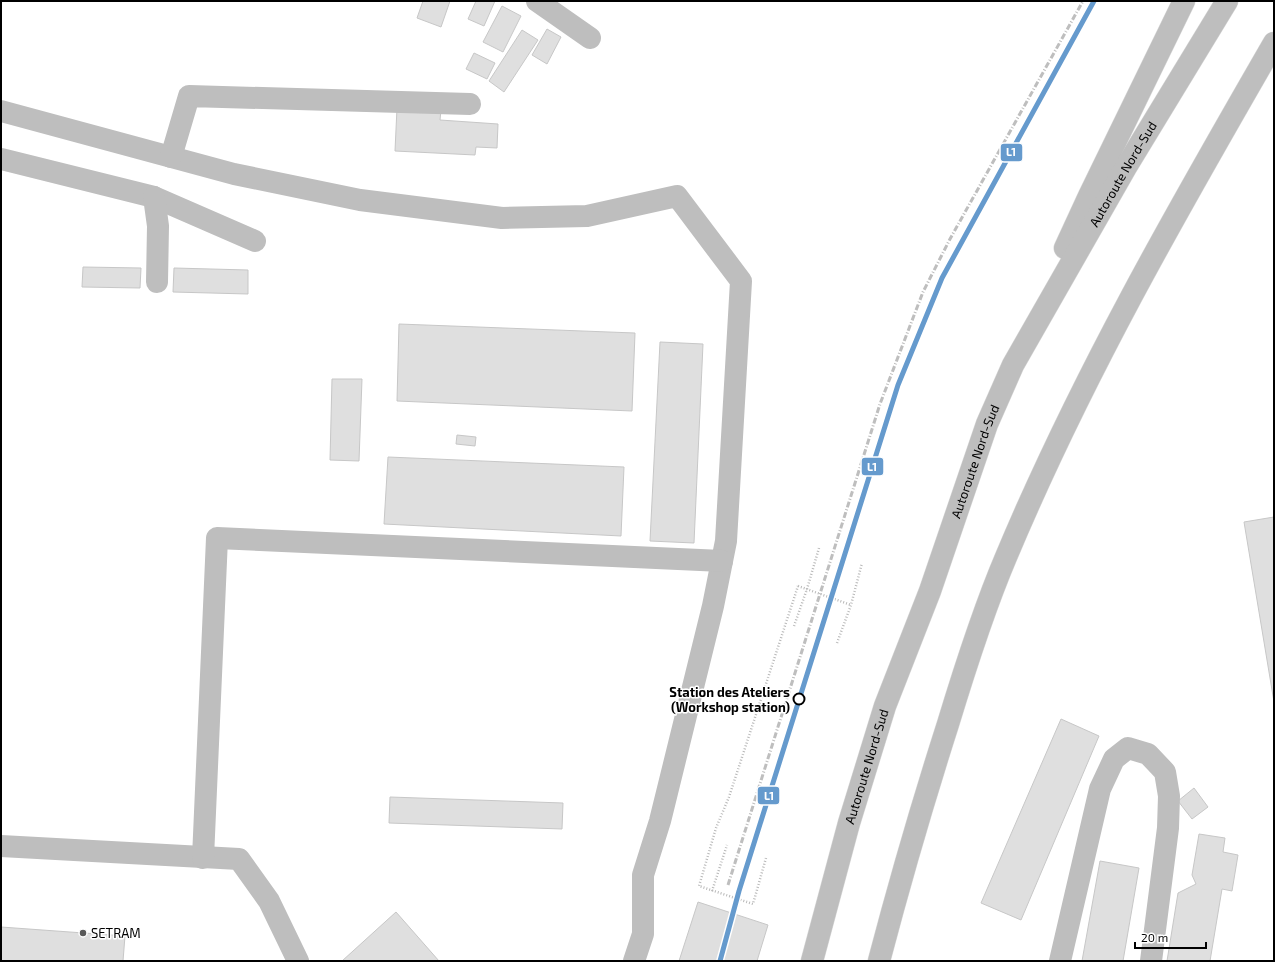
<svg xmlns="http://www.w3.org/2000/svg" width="1275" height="962" font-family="'Exo 2',sans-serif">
<rect width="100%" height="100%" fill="#fff"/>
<g fill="#dfdfdf" stroke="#c7c7c7">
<polygon points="423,1 450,1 441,27 417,18"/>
<polygon points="476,1 495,1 484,26 468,19"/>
<polygon points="502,6 521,16 503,52 483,42"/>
<polygon points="547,29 561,37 547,64 532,55"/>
<polygon points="522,30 538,40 504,92 489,81"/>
<polygon points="474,53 495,63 487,79 466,69"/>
<polygon points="397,108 441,110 440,120 498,124 497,148 476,147 475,155 395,151"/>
<polygon points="83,267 141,268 140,288 82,287"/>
<polygon points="174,268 248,270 248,294 173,292"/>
<polygon points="399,324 635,333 632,411 397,401"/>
<polygon points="660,342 703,344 694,543 650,541"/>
<polygon points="332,379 362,379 359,461 330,460"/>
<polygon points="457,435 476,437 475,446 456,444"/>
<polygon points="388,457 624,467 621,536 384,524"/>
<polygon points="1274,517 1274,702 1244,522"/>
<polygon points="1061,719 1099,736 1021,920 981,903"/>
<polygon points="1194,788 1208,807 1192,819 1178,801"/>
<polygon points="390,797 563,803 562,829 389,823"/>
<polygon points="1199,834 1225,838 1223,852 1238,855 1232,891 1222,889 1210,961 1167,961 1178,893 1196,884 1192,875"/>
<polygon points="1100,861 1139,868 1123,961 1082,961"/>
<polygon points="698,902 768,925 757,961 679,961"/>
<polygon points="396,912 439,961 342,961"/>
<polygon points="1,927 125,936 123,961 1,961"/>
</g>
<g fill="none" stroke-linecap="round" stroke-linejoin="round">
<g stroke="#dbdbdb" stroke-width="23">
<g id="highway">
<polyline points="1065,248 1089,196 1184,1"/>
<path id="s1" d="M812 961 849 823 885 706 930 591 987 424 1013 365 1126 167 1227 1"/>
<path d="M879 961C900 881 923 802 948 724 965 668 983 611 1006 557 1081 378 1177 211 1274 43"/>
</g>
</g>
<g stroke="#b9b9b9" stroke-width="2.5" stroke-dasharray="1 2" stroke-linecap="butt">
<polyline points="794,626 807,589 819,548"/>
<polyline points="837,643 851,605 862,563"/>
<polyline points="766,858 753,904 699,886 716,828 729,797 798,586"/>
<polyline points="712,891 727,845"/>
</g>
<g stroke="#bebebe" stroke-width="22">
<polyline points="537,1 590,38"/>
<polyline points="1,111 234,174 360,200 502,218 587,216 677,196 741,281 726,541 713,606 660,821 643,875 643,934 634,961"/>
<polyline points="171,157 189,96 470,104"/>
<polyline points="1,159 154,197 255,241"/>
<polyline points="154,197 158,226 157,282"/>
<polyline points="1,846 239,859 269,901 298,961"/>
<polyline points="203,858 217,538 722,561"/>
<polyline points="1060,961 1100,789 1114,759 1128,748 1148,754 1165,772 1169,796 1168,828 1151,961"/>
</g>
<use href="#highway" stroke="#bebebe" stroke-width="22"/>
<polyline stroke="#bebebe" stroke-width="3" stroke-dasharray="6 2 1 2" stroke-linecap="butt" points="728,885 880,404 923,292 950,239 1083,1"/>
<polyline stroke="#b9b9b9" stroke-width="2.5" stroke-dasharray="1 2" stroke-linecap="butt" points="798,586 851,605"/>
<g stroke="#fff" stroke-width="8">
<polyline id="metro-1" points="720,961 739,891 898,385 942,278 1094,1"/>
</g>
<use href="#metro-1" stroke="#659acd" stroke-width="5"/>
</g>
<circle fill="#fff" stroke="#000" stroke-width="2" cx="799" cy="699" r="5.5"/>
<circle fill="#595959" stroke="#fff" stroke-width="1.5" cx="83" cy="933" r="4"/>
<g text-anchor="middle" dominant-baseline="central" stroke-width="3" stroke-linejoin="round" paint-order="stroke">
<g font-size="13" fill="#000" stroke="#fff">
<text stroke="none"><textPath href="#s1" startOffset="850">Autoroute Nord-Sud</textPath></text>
<text stroke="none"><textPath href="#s1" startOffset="526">Autoroute Nord-Sud</textPath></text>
<text stroke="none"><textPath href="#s1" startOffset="202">Autoroute Nord-Sud</textPath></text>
</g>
<g font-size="13" font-weight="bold" fill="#000" stroke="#fff" text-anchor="end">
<text x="790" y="692">Station des Ateliers<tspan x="790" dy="15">(Workshop station)</tspan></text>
</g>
<g font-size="13" fill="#000" stroke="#fff" text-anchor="start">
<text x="91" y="933">SETRAM</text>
</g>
</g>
<g stroke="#fff" stroke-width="1.5">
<rect x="1000" y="143" width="23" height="19" rx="4" fill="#659acd"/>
<rect x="861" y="457" width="23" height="19" rx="4" fill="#659acd"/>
<rect x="757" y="786" width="23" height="19" rx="4" fill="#659acd"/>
</g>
<g font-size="11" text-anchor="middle" font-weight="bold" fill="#fff">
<text x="1011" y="156">L1</text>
<text x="872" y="471">L1</text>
<text x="769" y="800">L1</text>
</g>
<rect width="1275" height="962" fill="none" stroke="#000000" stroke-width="4"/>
<path d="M1135 942v6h71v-6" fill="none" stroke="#000000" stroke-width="2"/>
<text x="1141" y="942" font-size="12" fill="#000000" stroke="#ffffff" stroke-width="3" paint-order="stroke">20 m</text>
</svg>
